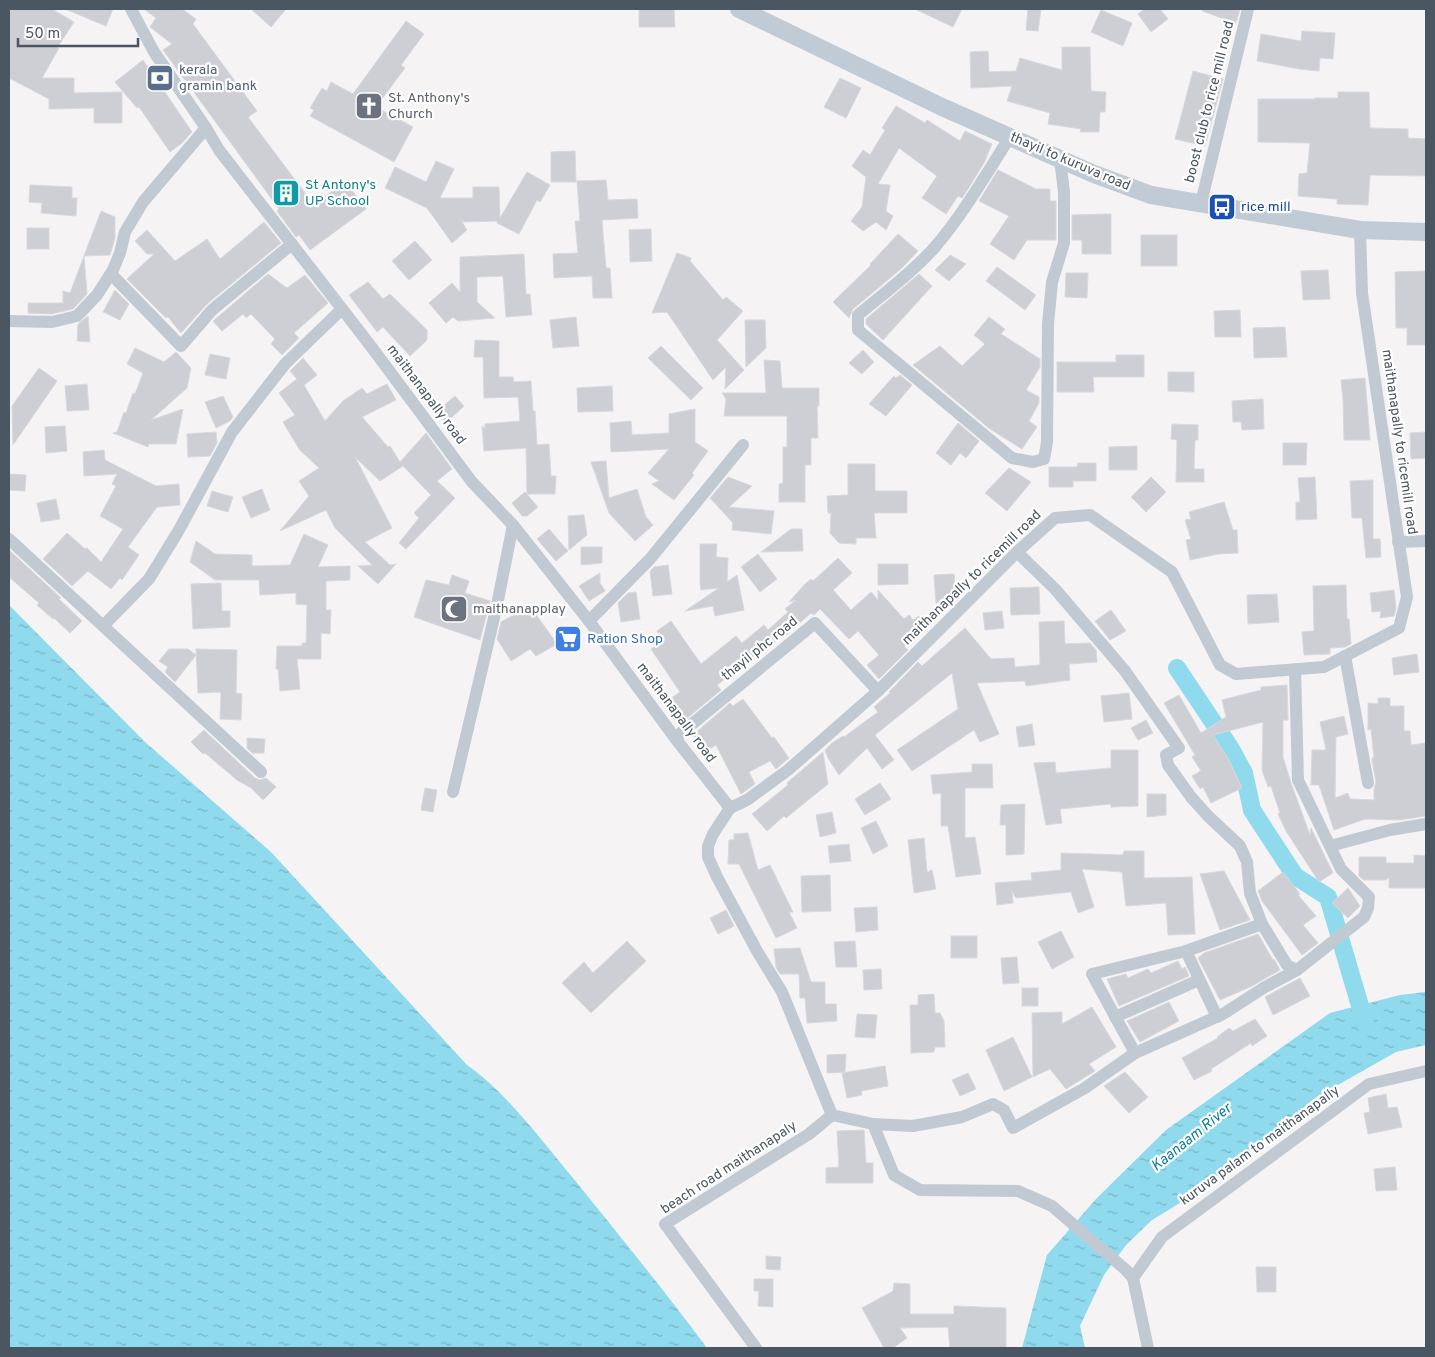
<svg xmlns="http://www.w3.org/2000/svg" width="1435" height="1357" font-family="Overpass,sans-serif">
<defs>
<pattern id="water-ripples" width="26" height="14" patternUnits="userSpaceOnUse" patternTransform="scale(1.25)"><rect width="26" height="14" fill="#90daee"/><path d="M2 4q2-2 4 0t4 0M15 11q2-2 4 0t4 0" fill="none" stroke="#78b4c4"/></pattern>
</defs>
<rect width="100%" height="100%" fill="#f5f3f3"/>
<g fill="url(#water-ripples)">
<path d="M9 605 145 742 271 852 467 1065C506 1092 542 1141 573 1178 618 1234 664 1290 707 1348H9Z"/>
<polygon points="1426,992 1426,1045 1396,1052 1315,1098 1250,1151 1188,1198 1152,1220 1126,1245 1104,1275 1080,1326 1085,1348 1022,1348 1047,1255 1096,1199 1166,1130 1330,1013 1400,995"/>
</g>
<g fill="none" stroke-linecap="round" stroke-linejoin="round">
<polyline stroke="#90daee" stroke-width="18" points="1177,668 1231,749 1244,773 1252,810 1295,876 1328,897 1366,1026"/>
</g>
<g fill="#cdcfd5" stroke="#d7d9de">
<polygon points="9,9 52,9 74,22 57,48 59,48 42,78 74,78 74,93 122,92 122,123 94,123 94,108 49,109 49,99 9,78"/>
<polygon points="65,9 113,9 106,26"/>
<polygon points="144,9 182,9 196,19 193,24 257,111 248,117 314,205 345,181 366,209 310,250 299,235 296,237 277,211 279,209 163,50 172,44 150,27 156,18"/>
<polygon points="251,9 286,9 271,27"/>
<polygon points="639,9 674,9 675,27 639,27"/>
<polygon points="915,9 962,9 953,27"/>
<polygon points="1028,9 1041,9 1038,31 1026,30"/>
<polygon points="1145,9 1160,9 1168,19 1151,32 1138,14"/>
<polygon points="1203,9 1240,9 1236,23 1202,11"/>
<polygon points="1101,10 1132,23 1123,46 1091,32"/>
<polygon points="406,21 424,34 401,65 405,68 376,107 413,127 394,162 310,116 314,110 310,108 322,88 327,91 331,82 353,94"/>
<polygon points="1302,31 1335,33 1333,59 1320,58 1319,71 1299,69 1257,61 1261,34 1301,41"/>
<polygon points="1062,47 1090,47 1091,91 1106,92 1105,112 1100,112 1099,132 1080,132 1081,129 1048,124 1050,113 1007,101 1012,86 971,88 970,52 988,51 989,72 1016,71 1020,58 1062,70"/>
<polygon points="143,60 192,132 182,143 170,152 139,107 137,108 115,82"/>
<polygon points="1193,71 1223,79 1205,146 1175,139"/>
<polygon points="840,78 861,88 846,118 824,107"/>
<polygon points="1338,92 1369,92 1370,128 1408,129 1408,138 1426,139 1426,176 1370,175 1368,205 1337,204 1337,199 1298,196 1299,174 1307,173 1310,143 1258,142 1258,99 1315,99 1315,98 1338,98"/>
<polygon points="896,106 925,123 927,120 960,141 965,131 992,144 984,163 968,189 962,198 958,196 946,214 922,198 937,176 899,148 878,184 890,185 886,211 893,216 886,230 876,222 863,231 851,221 862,207 866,177 852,166 863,150 870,155 885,130 882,128"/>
<polygon points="575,151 576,182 551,182 551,152"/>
<polygon points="436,161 454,169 440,198 473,198 473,187 499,187 500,218 527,172 550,185 540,202 537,200 519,234 497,223 498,221 462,222 467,230 452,243 427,208 385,188 395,167 426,182"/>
<polygon points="998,170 1036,189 1050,189 1050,201 1056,201 1056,240 1027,240 1014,260 990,244 1009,216 979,201"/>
<polygon points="606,180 608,200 637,199 638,218 602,220 606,268 610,268 612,298 593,298 592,276 554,278 553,254 578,253 575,221 580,221 577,181"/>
<polygon points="30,185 72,187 72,198 77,198 76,216 41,213 42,203 29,202"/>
<polygon points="101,211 115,217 115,238 110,255 84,256 87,294 73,309 51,314 28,313 28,303 63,303 63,291 70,293"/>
<polygon points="1111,214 1111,254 1082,254 1082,240 1072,240 1072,215"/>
<polygon points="264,222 281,243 207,304 181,333 168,317 166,318 127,279 154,254 147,254 135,241 147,230 175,261 207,239 220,259"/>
<rect x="27" y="228" width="22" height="21"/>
<polygon points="651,229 652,261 630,262 629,230"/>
<polygon points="898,234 918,251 902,268 853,309 849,318 833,302 871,265 870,264"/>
<rect x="1141" y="235" width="36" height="31"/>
<polygon points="415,241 432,260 409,280 392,261"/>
<polygon points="677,253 691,258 690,261 723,300 726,297 743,311 717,340 744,370 725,389 726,367 713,380 667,312 652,313"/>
<polygon points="524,254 526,294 530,294 532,315 506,317 503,276 477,277 477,302 495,318 458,321 453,317 446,323 429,303 452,283 460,292 460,257"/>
<polygon points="950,255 966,264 949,281 935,270"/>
<polygon points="997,267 1036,295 1025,310 986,281"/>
<polygon points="1328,270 1330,299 1303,300 1301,271"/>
<polygon points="1426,271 1426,345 1407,345 1407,328 1396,328 1395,272"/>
<polygon points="1066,273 1088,273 1087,298 1065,297"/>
<polygon points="268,274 287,288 305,275 328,303 294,333 299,338 282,355 271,344 275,339 251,314 246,318 243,314 222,331 213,321"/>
<polygon points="919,274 932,286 883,340 866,324 866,319"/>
<polygon points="368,282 383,299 390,294 427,330 427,340 410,356 383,327 377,332 349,295"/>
<polygon points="115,290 129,304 120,320 103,312"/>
<polygon points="1240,310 1241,337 1215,337 1214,311"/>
<polygon points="88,316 90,342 77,341 78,324"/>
<polygon points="576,317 579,346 553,348 550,320"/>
<polygon points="989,317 1005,329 1001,334 1040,359 1040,367 1026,390 1039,397 1039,403 1029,421 1037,427 1022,449 990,429 913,365 940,346 962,366 985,344 974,335"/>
<polygon points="745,320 765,320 766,348 746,367"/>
<polygon points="1285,327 1287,357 1254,358 1253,328"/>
<polygon points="475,340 499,341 499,377 513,377 514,382 531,381 533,411 535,411 537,445 549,444 551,476 556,476 555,494 527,494 526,448 484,451 482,426 485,429 485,424 520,421 518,397 484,398 483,357 474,357"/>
<polygon points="661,346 703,388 691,400 648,358"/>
<polygon points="135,348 164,362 176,352 191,368 187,388 151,420 183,409 176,444 149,444 148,447 113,433 117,432 124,412 126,413 133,393 135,394 143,373 127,364"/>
<polygon points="863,350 874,362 862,374 849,363"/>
<polygon points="210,354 230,358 226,379 205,375"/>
<polygon points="1116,355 1144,355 1144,377 1093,377 1094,392 1057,392 1057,362 1116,362"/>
<polygon points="303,358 317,375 304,385 325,421 343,401 362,388 367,394 387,384 396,400 362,417 388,447 390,446 400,462 426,433 452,469 437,481 455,498 406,549 399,543 419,518 414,513 431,495 402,465 403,466 380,481 355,457 392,528 365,542 390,565 396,564 378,584 358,566 372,565 335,528 326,510 280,531 309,496 299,481 319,468 299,449 283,422 295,415 279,393 297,379 290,371"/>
<polygon points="764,360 780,361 782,388 819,388 819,406 817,406 818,438 811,438 811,465 805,465 805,502 779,502 779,484 783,483 783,447 787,447 787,416 724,416 726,399 722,393 766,393"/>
<polygon points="39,368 57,381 13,445 12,406"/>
<polygon points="1168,372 1194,372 1194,392 1168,391"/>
<polygon points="900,375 912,385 886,416 869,404 894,376 896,378"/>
<polygon points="1365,378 1370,440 1344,440 1343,400 1341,380"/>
<polygon points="87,384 89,410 67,411 65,386"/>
<polygon points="612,386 613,411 578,412 577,388"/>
<polygon points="223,396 233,417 230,421 216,428 205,402"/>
<polygon points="455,396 464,406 446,423 436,412"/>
<polygon points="1263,399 1264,429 1242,430 1241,422 1233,422 1232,401"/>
<polygon points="695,409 695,442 708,451 692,473 694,475 674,500 652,484 659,481 648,473 669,449 611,452 610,423 631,421 632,435 669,433 669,414"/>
<polygon points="958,423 979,441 966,458 960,453 951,465 936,453"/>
<polygon points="1172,424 1198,425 1198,440 1195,440 1194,469 1204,469 1204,482 1176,482 1177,440 1171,439"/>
<polygon points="65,426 67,451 46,453 45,427"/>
<polygon points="216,432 217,443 210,456 188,457 187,434"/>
<polygon points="1426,432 1426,458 1411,459 1410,433"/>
<polygon points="1283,443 1307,443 1306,465 1283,465"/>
<polygon points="1137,446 1137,470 1109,470 1109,447"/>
<polygon points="104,450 105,460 156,486 179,484 180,505 157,507 128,547 139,555 122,580 120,578 111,589 88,571 72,586 43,559 67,533 85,549 87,548 101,562 123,529 100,516 116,486 112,484 117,474 84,476 83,452"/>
<polygon points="606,461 609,498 637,489 646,517 653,525 635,541 609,513 591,462"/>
<polygon points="1078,463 1096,463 1096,481 1073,481 1073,487 1049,487 1049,467 1077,467"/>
<polygon points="848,464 875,464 875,491 907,491 907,513 874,513 876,538 856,538 856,544 839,543 830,533 831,513 828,513 827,496 848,495"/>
<polygon points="1009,468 1031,482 1007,511 985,493"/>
<polygon points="9,474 26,475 25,491 9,490"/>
<polygon points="728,477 752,486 729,507 774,511 771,534 732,530 733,523 710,498"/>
<polygon points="1151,477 1166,492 1146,512 1131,497"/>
<polygon points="1315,477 1317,519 1296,520 1296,502 1300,502 1298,478"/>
<polygon points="1373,480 1373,539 1380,539 1381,557 1366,558 1362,518 1352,518 1350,481"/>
<polygon points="262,489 270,510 251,518 242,497"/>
<polygon points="212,491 233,497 228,512 207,506"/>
<polygon points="525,492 538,507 527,516 522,516 512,503"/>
<polygon points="56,499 60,519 41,522 37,503"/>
<polygon points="1224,502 1233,530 1237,530 1238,553 1218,554 1190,560 1186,540 1191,539 1185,520 1191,519 1189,512"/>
<polygon points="584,515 587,535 569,550 568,516"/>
<polygon points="549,529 568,551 556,561 537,539"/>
<polygon points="791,529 802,529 803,551 761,552"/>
<polygon points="304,534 328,545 318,567 350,566 350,580 326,581 326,610 331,610 330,634 321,633 321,659 297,659 300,689 280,691 278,669 276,669 277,646 302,646 302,643 306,643 307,605 296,604 296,593 260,595 259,580 215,580 190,562 196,541 215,554 252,555 252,566 290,565"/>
<polygon points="700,544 717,544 716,557 728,558 727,582 737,575 744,610 715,616 713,606 685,611 719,588 701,590 700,583"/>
<polygon points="581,547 602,547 602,563 581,565"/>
<polygon points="9,550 61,598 59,599 82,621 70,633 54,618 53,619 37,605 39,603 9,577"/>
<polygon points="758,554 777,579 760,592 741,567"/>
<polygon points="838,558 852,573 833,590 851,610 871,592 878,600 878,590 904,619 909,615 913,620 919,616 928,627 904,646 908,650 879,679 867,665 879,655 858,631 849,639 820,609 814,615 811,613 784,637 783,636 758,655 757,654 717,685 721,690 685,720 670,699 680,692 651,649 664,640 657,631 671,621 701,664 736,636 742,643 764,625 768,630 788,612 785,609 796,600 789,602 805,584 811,579 813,581"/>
<polygon points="878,564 908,564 908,584 878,585"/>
<polygon points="668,565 672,594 653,596 650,571 654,567"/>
<polygon points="600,573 600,583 605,591 589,601 579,586"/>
<polygon points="954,574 956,601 936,603 934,575"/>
<polygon points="452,575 469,581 465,593 490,601 480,640 414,617 426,580 449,585"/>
<polygon points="221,583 222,611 230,611 230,627 193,629 191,584"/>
<polygon points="1346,585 1347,619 1349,619 1351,644 1345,647 1330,648 1330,654 1304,655 1302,632 1314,631 1313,586"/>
<polygon points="1039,587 1040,614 1011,615 1010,588"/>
<polygon points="1394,590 1396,608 1394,616 1380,618 1381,611 1372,612 1370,593"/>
<polygon points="636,592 640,619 621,622 618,603 628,593"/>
<polygon points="1277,594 1279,622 1248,624 1247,595"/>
<polygon points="530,606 557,644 536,656 530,649 511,661 497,639 501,622"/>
<polygon points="1111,610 1126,631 1110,640 1095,621"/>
<polygon points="1002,611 1004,628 985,630 983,613"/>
<polygon points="1064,621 1065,644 1090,643 1096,650 1097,662 1069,664 1070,680 1026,686 1025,681 977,683 999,734 980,742 974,730 912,771 897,750 958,709 952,673 875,735 894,760 882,769 867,748 839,775 828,758 825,750 832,743 843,736 844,737 878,712 874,707 890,693 889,692 918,662 922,666 965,628 991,659 1014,658 1015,667 1040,665 1039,622"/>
<polygon points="169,649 188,649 196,655 175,682 165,672 168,667 159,661"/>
<polygon points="196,649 237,650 236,693 242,694 241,720 220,719 221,692 198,693"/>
<polygon points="1417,654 1419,672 1394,675 1392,658"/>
<polygon points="1287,685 1288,720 1283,720 1283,757 1291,783 1310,835 1311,828 1333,873 1319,882 1286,831 1278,814 1280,813 1271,786 1268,787 1262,770 1263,722 1213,735 1228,758 1242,788 1211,803 1203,787 1200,789 1192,776 1201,771 1192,757 1195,755 1164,703 1179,695 1201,733 1226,717 1222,700 1261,690 1261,687"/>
<polygon points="1129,693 1132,719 1104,722 1101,696"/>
<polygon points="1378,698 1390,698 1390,706 1404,706 1404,731 1410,731 1411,745 1426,743 1426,816 1399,820 1365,819 1334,830 1319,785 1311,785 1312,750 1326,750 1320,722 1344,716 1348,734 1336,737 1335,798 1348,793 1350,799 1374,800 1374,789 1376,782 1372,761 1372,758 1374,758 1371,729 1368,730 1368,703 1378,704"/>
<polygon points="743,699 772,738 774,737 789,758 776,769 770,761 749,772 755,784 741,794 716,745 705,752 693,735 730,703 733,706"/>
<polygon points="1146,720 1153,733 1138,740 1131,728"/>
<polygon points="1032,724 1035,745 1019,747 1016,727"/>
<polygon points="204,730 255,778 260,780 266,778 276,787 263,800 251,788 237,780 205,753 203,754 191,742"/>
<polygon points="247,738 265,739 264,753 252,753 247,748"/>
<polygon points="1111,750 1138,750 1138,806 1111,807 1111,804 1060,809 1062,823 1046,825 1034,763 1055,762 1056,773 1111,768"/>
<polygon points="823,752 828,784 786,818 784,816 767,831 752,814 788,785 787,783"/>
<polygon points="972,764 992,764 993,788 965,788 965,838 975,837 981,874 956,877 948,826 941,826 941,793 933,794 931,775 972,772"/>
<polygon points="880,783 891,799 865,815 855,799"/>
<polygon points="425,788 437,790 433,812 421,810"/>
<polygon points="1147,794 1166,794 1166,815 1147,817"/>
<polygon points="1025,804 1024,854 1006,855 1006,825 1000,825 1001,805"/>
<polygon points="832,812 836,833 820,837 816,815"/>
<polygon points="876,821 888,846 873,854 861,828"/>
<polygon points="748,833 758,870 770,865 793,912 789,912 797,928 776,938 739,864 728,864 729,840 734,840 734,834"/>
<polygon points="924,838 927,872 932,870 936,889 914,893 908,840"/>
<polygon points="849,844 851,861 830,863 828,846"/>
<polygon points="1124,851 1144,851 1144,878 1192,877 1195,934 1168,935 1166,903 1126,906 1122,872 1082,869 1094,907 1078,913 1071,892 1016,898 1012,891 1013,903 997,905 995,883 1032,880 1031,873 1061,870 1061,853 1123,855"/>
<polygon points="1414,855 1426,856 1426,888 1389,888 1389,877 1386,880 1364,880 1359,876 1359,857 1386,857 1386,863 1414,863"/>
<polygon points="1224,871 1250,920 1220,930 1200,874"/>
<polygon points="1283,872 1300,894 1298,895 1316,916 1303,925 1318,943 1302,955 1262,901 1258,891"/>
<polygon points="830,875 831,911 802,912 801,876"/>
<polygon points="1348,888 1360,906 1348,918 1332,903"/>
<polygon points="877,907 878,930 856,932 854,908"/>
<polygon points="726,910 734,926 718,934 710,918"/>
<polygon points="1061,931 1074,957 1052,969 1038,942"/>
<polygon points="1258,934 1273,960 1274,959 1280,970 1252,986 1220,1000 1198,958 1204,953"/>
<rect x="951" y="936" width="26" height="22"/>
<polygon points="627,941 646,961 591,1013 562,983 584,962 593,973"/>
<polygon points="855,941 857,967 836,967 834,942"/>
<polygon points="800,948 811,982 825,982 825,1004 836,1004 837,1021 807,1023 805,998 800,998 799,974 780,974 776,967 774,949"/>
<polygon points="1017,957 1019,983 1003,984 1001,958"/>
<polygon points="1178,961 1182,969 1185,967 1189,976 1119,1006 1107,979 1126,974 1128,978 1148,969 1151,973"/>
<polygon points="881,969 882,989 864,990 863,970"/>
<polygon points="1300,978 1310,996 1273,1015 1265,997"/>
<rect x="1022" y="988" width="16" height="18"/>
<polygon points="934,994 935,1013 940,1013 944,1021 945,1047 935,1047 934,1052 911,1053 910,1005 918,1005 918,995"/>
<polygon points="1169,1002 1179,1021 1140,1042 1127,1021"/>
<polygon points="1092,1007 1116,1047 1089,1064 1095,1071 1066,1089 1050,1069 1033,1077 1032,1013 1062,1012 1062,1024"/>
<polygon points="857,1014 877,1015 875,1038 855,1037"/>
<polygon points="1255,1019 1267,1036 1252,1046 1251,1043 1211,1069 1212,1071 1194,1080 1182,1058 1218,1038 1217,1037 1229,1028 1233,1031"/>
<polygon points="1013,1037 1032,1077 1004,1091 986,1050"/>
<polygon points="846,1054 845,1072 827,1073 827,1055"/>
<polygon points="885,1066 888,1086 861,1091 862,1095 847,1098 842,1073"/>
<polygon points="1125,1072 1148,1097 1129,1113 1104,1086"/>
<polygon points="968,1073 976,1089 960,1096 952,1080"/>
<polygon points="1386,1094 1388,1108 1397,1107 1402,1127 1368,1134 1364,1113 1370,1112 1368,1098"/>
<polygon points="864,1130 866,1163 873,1163 873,1183 826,1183 826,1168 839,1167 837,1131"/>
<polygon points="1395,1167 1397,1190 1376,1191 1374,1169"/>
<polygon points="766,1256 781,1257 780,1270 766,1269"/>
<polygon points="1256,1267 1276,1267 1276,1292 1257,1292"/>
<polygon points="754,1279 773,1279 773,1307 758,1306 759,1291 754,1291"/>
<polygon points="894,1283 910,1284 910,1314 954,1314 954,1306 1006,1308 1006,1348 950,1348 948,1327 900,1328 907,1338 893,1348 884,1348 862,1308 893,1291"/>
</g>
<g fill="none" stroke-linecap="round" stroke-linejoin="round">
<g stroke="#c1cad2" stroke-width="12">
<polyline points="131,9 154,52 206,128 219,150 370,345 472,482 513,525 589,621 675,738 730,808 713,834 708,846 708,857 717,877 757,951 782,992 832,1115 873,1124 894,1175 920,1190 1018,1191 1052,1206 1126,1270 1133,1278 1148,1348"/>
<path d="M1010 137C986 174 964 213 935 247 912 273 884 293 858 315V330L1012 458 1033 462 1044 459 1047 442 1048 324 1052 282 1064 243V192L1060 159"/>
<polyline points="1201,203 1248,9"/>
<polyline points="111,274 181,346 212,310 292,244"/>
<polyline points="9,321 52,322 77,316 97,295 113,270 120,253 125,232 143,202 206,128"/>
<polyline points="9,539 261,772"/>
<polyline points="1398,542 1426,541"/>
<polyline points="1017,552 1055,589 1125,671 1179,748 1166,755 1168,765 1191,797 1208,816 1240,846 1247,862 1250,893 1262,924"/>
<polyline points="589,621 650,559 743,445"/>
<polyline points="103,626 149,579 179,530 232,432 285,364 342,309"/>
<polyline points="1345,656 1368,783"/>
<polyline points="675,738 815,623 878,691"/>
<polyline points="453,792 497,605 513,525"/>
<polyline points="730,808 747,800 788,770 878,691 1017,552 1055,518 1090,515 1172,572 1220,665 1236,674 1324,667 1399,628 1407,597 1362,293 1360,230"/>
<polyline points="1330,846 1390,830 1426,824"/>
<polyline points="1186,951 1217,1017"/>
<polyline points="1115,1017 1199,980"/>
<polyline points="1135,1053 1223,1014 1265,987 1297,970"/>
<polyline points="873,1124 913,1126 962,1117 993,1104 1004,1110 1013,1128 1085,1088 1135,1053 1092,974 1186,951 1262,924 1287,965 1297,970 1364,917 1368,908 1369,897 1341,869 1298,780 1295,669"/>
<polyline points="1133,1278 1162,1237 1369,1084 1426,1071"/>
<polyline points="756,1348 665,1224 809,1134 832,1115"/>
</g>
<polyline stroke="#c1cbd6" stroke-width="18" points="739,9 942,107 1094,174 1151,195 1360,230 1426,232"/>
</g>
<defs>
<g id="bank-square" transform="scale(1.4375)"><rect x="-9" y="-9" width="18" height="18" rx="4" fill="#5c6f8a" stroke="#fff"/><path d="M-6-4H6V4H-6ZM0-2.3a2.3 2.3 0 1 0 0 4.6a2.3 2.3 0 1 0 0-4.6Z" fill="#fff"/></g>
<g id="church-square" transform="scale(1.4375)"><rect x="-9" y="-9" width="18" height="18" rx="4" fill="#6b7280" stroke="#fff"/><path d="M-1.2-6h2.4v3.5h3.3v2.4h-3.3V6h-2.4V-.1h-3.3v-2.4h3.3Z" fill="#fff"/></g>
<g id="building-square" transform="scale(1.4375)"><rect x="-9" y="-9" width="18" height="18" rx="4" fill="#0f9aa8" stroke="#fff"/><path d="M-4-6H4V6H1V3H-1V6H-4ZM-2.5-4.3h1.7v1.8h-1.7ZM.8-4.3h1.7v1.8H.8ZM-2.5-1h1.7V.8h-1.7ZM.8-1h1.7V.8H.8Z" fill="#fff"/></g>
<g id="bus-square" transform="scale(1.4375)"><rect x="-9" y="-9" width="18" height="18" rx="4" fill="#1a4fb4" stroke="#fff"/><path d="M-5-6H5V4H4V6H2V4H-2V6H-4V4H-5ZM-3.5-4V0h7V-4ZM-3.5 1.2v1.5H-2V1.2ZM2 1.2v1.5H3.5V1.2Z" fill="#fff"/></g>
<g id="mosque-square" transform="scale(1.4375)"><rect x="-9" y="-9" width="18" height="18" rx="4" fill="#6b7280" stroke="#fff"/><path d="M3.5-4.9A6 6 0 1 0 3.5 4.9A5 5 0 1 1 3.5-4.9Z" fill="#fff"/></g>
<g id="supermarket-square" transform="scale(1.4375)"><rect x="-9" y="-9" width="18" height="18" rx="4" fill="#3f7fe0" stroke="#fff"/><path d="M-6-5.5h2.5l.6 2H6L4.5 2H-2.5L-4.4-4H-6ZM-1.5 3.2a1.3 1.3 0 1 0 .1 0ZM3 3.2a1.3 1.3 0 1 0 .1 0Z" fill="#fff"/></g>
</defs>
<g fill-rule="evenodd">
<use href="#bank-square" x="160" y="78"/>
<use href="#church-square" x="369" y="106"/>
<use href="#building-square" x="286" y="193"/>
<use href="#bus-square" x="1222" y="207"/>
<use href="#mosque-square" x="454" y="609"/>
<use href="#supermarket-square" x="568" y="639"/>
</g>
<g text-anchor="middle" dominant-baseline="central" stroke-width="4.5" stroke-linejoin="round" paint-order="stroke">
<g font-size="14" fill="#4e5e75" stroke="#fff" text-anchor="start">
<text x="179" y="70">kerala<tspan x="179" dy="16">gramin bank</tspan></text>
</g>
<g font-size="14" fill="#5b616d" stroke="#fff" text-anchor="start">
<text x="388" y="98">St. Anthony's<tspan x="388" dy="16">Church</tspan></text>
<text x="473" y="609">maithanapplay</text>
</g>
<g font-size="14" fill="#4a5661" stroke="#fff">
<text transform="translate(1210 102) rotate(-76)">boost club to rice mill road</text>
<text transform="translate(1070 162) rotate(23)">thayil to kuruva road</text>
<text transform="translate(426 395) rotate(53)">maithanapally road</text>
<text transform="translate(1399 442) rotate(82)">maithanapally to ricemill road</text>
<text transform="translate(972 578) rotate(-44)">maithanapally to ricemill road</text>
<text transform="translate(760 649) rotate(-39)">thayil phc road</text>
<text transform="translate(676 713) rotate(53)">maithanapally road</text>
<text transform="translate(1260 1146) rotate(-36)">kuruva palam to maithanapally</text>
<text transform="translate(729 1168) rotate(-33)">beach road maithanapaly</text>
</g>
<g font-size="14" fill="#0d838f" stroke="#fff" text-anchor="start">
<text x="305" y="185">St Antony's<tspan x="305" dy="16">UP School</tspan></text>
</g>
<g font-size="14" fill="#164399" stroke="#fff" text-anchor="start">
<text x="1241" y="207">rice mill</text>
</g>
<g font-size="14" fill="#366cbe" stroke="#fff" text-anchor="start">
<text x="587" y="639">Ration Shop</text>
</g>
<g font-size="15" font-style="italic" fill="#0c7c9b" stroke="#fff">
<text transform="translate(1192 1138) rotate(-39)">Kaanaam River</text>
</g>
</g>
<rect width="1435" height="1357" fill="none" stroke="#4a5661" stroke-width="20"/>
<path d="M18 38v8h120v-8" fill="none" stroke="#4a5661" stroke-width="2.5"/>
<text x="25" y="38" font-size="15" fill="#4a5661" stroke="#ffffff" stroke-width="4" paint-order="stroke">50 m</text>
</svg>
